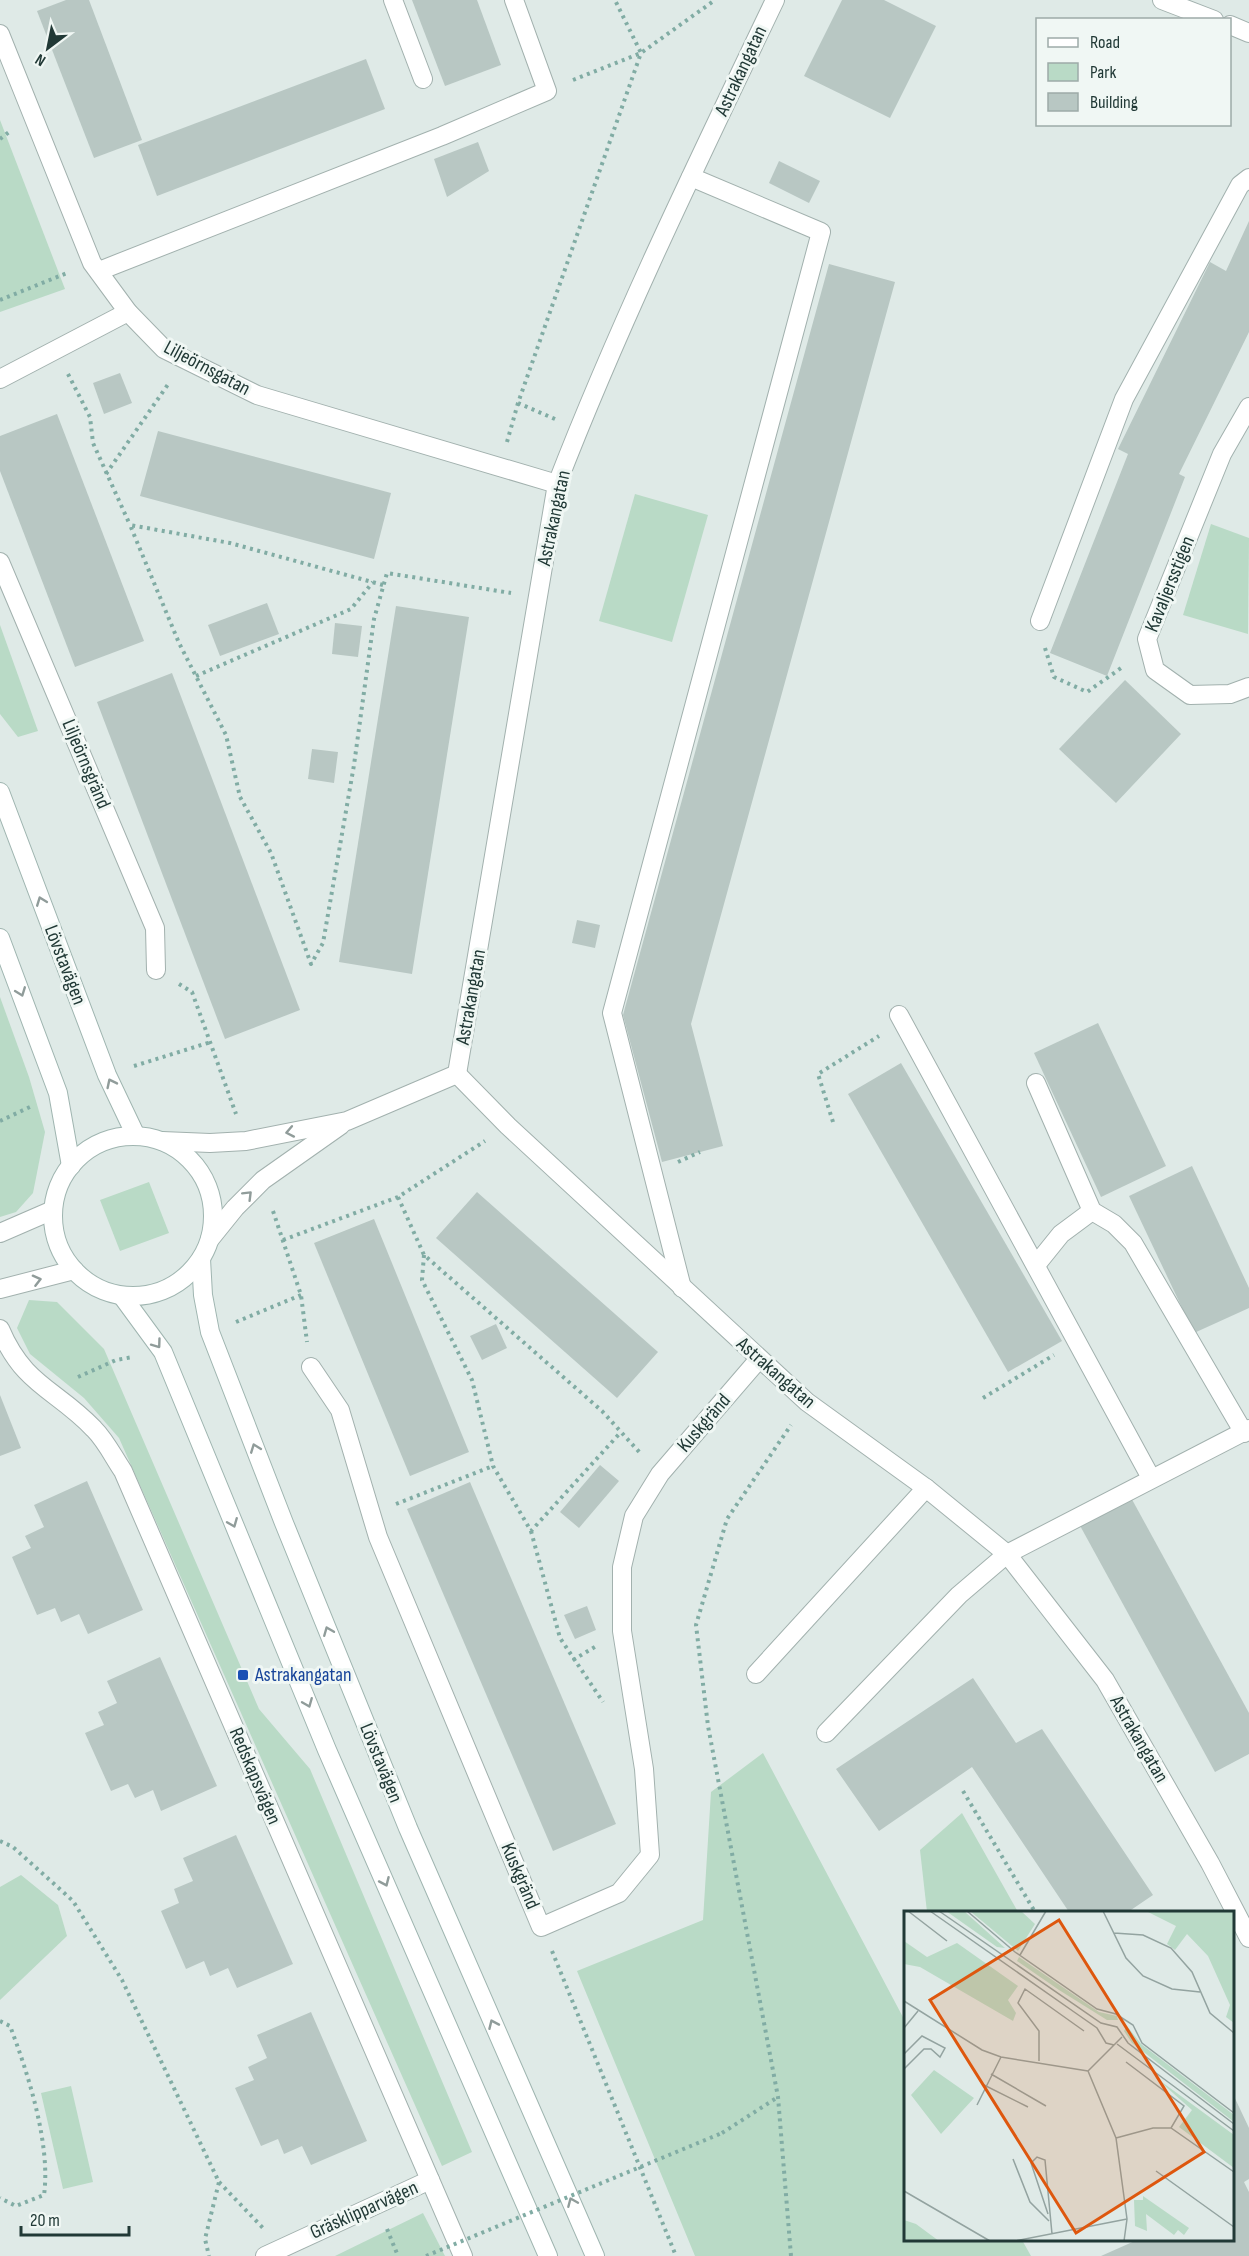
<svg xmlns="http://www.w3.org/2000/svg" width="1249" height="2256" font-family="'Sofia Sans Condensed',sans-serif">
<rect width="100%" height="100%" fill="#dfeae7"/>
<g fill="#b9dac6">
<polygon points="0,120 65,289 0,312"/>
<polygon points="635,494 708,515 672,642 599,621"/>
<polygon points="1211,524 1249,538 1248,634 1183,615"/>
<polygon points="0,625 38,731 18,737 0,714"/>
<polygon points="0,997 29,1077 45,1132 33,1193 16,1212 0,1217"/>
<polygon points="149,1182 169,1233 120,1251 100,1200"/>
<polygon points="29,1300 57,1302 104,1349 259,1709 310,1769 472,2152 442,2166 119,1438 84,1398 30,1354 17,1328"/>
<polygon points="763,1753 905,2021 906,2240 1022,2240 1031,2256 695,2256 577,1971 703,1920 711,1792"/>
<polygon points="962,1813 1018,1912 927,1912 920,1850"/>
<polygon points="21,1875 58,1905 67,1936 0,2000 0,1887"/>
<polygon points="71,2086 93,2182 63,2189 41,2093"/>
<polygon points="423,2213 445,2256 335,2256"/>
</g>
<g fill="#b8c7c3">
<polygon points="66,0 89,0 142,140 94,158 37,11"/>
<polygon points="412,0 477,0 501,65 445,86"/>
<polygon points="842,0 884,0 936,26 890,118 804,76"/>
<polygon points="366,59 385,109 157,196 138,145"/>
<polygon points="478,142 489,171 447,197 434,159"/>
<polygon points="779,161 820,181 809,203 769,183"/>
<polygon points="1249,221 1249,332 1179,474 1185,477 1107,676 1050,653 1128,454 1118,449 1210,262 1226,271"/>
<polygon points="829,264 895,282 691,1024 723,1146 662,1162 623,1015"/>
<polygon points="120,373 132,403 104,414 93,383"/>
<polygon points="57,414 144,641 75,667 0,471 0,436"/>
<polygon points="158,431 391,493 374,559 140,496"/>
<polygon points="267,603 279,634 220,656 208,625"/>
<polygon points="396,606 469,617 412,974 339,962"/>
<polygon points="335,623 362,626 358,657 332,654"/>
<polygon points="172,673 300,1010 225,1039 97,702"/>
<polygon points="1125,680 1181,734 1116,803 1059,749"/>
<polygon points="312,749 338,752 334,783 308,779"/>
<polygon points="577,920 600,925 595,948 572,943"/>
<polygon points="1098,1023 1166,1166 1101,1197 1034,1053"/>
<polygon points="901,1063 1062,1341 1008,1372 848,1094"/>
<polygon points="1192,1166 1249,1288 1249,1308 1194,1333 1129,1196"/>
<polygon points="477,1192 658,1352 617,1398 436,1238"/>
<polygon points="374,1219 469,1452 410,1476 314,1243"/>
<polygon points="496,1324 507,1348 482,1360 470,1336"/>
<polygon points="0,1395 21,1448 0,1456"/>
<polygon points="600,1465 619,1481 579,1528 560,1512"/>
<polygon points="87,1481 143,1610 88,1634 79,1614 61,1622 55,1608 37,1615 12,1557 31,1548 25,1536 44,1527 34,1505"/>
<polygon points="470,1482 616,1824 553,1851 407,1509"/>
<polygon points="1129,1494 1249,1713 1249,1754 1215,1772 1078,1522"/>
<polygon points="587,1606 596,1630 575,1639 564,1615"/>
<polygon points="160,1657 217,1786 161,1811 153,1790 135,1798 128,1784 111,1791 85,1733 104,1725 98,1712 117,1703 107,1681"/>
<polygon points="973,1678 1016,1743 1042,1729 1153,1895 1128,1912 1069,1912 972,1767 879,1831 836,1769"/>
<polygon points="236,1835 293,1964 237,1988 228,1968 210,1976 204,1961 186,1969 161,1911 179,1903 174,1889 193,1881 183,1858"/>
<polygon points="311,2012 367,2141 311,2165 302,2146 284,2154 278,2139 261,2146 235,2088 254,2080 248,2067 267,2058 257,2035"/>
<polygon points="1232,2092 1249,2128 1249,2179 1244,2182 1249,2192 1249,2256 1101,2256 1137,2240 1232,2240"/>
</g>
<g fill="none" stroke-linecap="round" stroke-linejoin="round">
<g stroke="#a2b1ae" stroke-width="20">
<g id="lane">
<polyline points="99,271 442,136 547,91 514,0"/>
<polyline points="1040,621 1124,399 1240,185 1249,178"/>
<polyline points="682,1288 612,1013 821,232 691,177"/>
<polyline points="756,1674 926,1488"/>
<polyline points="826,1733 959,1595 1007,1554"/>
</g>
</g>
<g stroke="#a2b1ae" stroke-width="20">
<g id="street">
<polyline points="393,0 423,79"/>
<polyline points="1162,0 1214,20"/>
<polyline points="1230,25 1249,33"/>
<polyline points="0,34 92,263 128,312 164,349 257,395 557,484"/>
<polyline points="0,379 128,312"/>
<polyline points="1249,407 1222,454 1147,639 1155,670 1190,695 1230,694 1249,687"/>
<polyline points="0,562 155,928 156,970"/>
<polyline points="899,1015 1151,1478"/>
<polyline points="457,1074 508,1126 807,1402 926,1488 1007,1554 1105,1680 1210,1863 1249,1938"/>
<path d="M457 1074 557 484C621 319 699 159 775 0"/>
<polyline points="1036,1083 1092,1211 1114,1224 1133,1243 1244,1433"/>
<polyline points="162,1141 210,1143 246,1141 347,1121 457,1074"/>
<polyline points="0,1233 53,1210"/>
<polyline points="210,1239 235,1208 263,1180 341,1125"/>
<polyline points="1036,1265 1061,1234 1092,1211"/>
<polyline points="0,1289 74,1270"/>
<path d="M0 1329C24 1386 56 1389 94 1429 106 1441 114 1458 123 1471L463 2256"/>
<polyline points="311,1367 340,1410 378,1537 541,1927 619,1893 650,1855 644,1769 622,1631 622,1567 634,1516 660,1474 759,1359"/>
<polyline points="1007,1554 1249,1429"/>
<polyline points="265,2256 430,2180"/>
</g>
</g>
<g stroke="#9fb5b0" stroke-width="20">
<g id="secondary">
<polyline points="0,792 107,1075 136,1136"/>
<polyline points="0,938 58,1093 71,1166"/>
<circle cx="133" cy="1216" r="80"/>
<polyline points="201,1259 203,1295 210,1332 284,1523 408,1828 595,2256"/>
<polyline points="122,1296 163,1352 327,1750 548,2256"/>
</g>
</g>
<g stroke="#81aca4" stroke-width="4" stroke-dasharray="3 4.5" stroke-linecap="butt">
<polyline points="573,80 641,53 715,0"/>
<polyline points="0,139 9,132"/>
<polyline points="0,300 67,273"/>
<polyline points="68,374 90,417 93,443 130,525"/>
<polyline points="555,419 518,403 641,53 615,0"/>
<polyline points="507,442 518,403"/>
<polyline points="106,474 169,383"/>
<polyline points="383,585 230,543 130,525 179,643 226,735 240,797 271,853 311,964 323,943 354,765 374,619 387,573 511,593"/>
<polyline points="1045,648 1054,677 1087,692 1124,666"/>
<polyline points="196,676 351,609 373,582"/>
<polyline points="179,984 192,992 236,1114"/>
<polyline points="134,1066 211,1042"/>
<polyline points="0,1121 32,1106"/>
<polyline points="833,1122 818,1074 879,1036"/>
<polyline points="678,1162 700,1152"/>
<polyline points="398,1197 424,1255 602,1411 641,1454"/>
<polyline points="273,1211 301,1295 307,1342"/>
<polyline points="283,1240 398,1197 485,1141"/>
<polyline points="424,1255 422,1280 472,1380 493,1466 531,1531 621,1432"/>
<polyline points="236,1322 301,1295"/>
<polyline points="78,1377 116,1360 133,1357"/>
<polyline points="983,1398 1054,1355"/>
<polyline points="396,1504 493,1466"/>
<polyline points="531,1531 560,1638 603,1702"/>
<polyline points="573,1660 598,1645"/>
<polyline points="963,1791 1035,1912"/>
<polyline points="0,1841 13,1847 73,1901 122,1980 219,2182 205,2239 209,2256"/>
<polyline points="552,1951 676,2256"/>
<path d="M0 2021 10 2026C28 2073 51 2145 44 2195L16 2206 0 2198"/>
<polyline points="722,2133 778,2097"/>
<polyline points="219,2182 263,2228"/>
<polyline points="387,2229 398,2256"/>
<polyline points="791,2256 778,2097 708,1726 696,1625 727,1519 791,1425"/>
</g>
<use href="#lane" stroke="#fff" stroke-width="18"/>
<use href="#street" stroke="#fff" stroke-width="18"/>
<use href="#secondary" stroke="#fff" stroke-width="18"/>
<polyline stroke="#81aca4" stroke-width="4" stroke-dasharray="3 4.5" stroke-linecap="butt" points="426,2256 722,2133"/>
</g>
<defs><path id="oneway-chevron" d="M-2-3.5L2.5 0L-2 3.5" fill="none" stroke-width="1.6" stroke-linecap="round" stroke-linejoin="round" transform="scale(1.5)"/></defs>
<g stroke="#909c9a">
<use href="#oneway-chevron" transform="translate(41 901) rotate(-111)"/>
<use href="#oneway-chevron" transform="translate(21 992) rotate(69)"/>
<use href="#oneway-chevron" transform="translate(111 1083) rotate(-116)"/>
<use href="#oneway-chevron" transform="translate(290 1132) rotate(169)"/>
<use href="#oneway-chevron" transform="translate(248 1195) rotate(-45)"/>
<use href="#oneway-chevron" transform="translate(37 1280) rotate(-14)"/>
<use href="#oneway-chevron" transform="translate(157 1344) rotate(54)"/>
<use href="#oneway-chevron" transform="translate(255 1448) rotate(-111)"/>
<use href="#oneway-chevron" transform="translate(233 1523) rotate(68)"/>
<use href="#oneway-chevron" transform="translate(328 1631) rotate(-112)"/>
<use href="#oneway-chevron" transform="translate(308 1703) rotate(68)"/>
<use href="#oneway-chevron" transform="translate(385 1882) rotate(66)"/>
<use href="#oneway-chevron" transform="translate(493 2024) rotate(-114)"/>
<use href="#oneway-chevron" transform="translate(572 2202) rotate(-113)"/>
</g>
<rect fill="#1a4fb4" stroke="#f0f7f4" stroke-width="2" x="237" y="1669" width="12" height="12" rx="3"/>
<g text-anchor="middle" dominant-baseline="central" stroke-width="6" stroke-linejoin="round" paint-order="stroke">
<g font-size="20" fill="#213936" stroke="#f0f7f4">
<text transform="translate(741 71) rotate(-65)">Astrakangatan</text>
<text transform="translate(207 368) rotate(28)">Liljeörnsgatan</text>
<text transform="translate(554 518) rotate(-78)">Astrakangatan</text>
<text transform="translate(1170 584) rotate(-68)">Kavaljersstigen</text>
<text transform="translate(86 764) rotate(67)">Liljeörnsgränd</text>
<text transform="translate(65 965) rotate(69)">Lövstavägen</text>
<text transform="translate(471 997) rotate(-80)">Astrakangatan</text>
<text transform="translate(776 1373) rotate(41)">Astrakangatan</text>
<text transform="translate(704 1423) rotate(-49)">Kuskgränd</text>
<text transform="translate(1139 1739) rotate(60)">Astrakangatan</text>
<text transform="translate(381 1763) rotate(68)">Lövstavägen</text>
<text transform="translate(255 1776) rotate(67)">Redskapsvägen</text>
<text transform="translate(520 1876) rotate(67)">Kuskgränd</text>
<text transform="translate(364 2210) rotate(-24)">Gräsklipparvägen</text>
</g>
<g font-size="20" fill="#164399" stroke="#f0f7f4" text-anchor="start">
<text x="255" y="1675">Astrakangatan</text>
</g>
</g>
<g transform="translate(904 1911)">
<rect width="330" height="330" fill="#dfeae7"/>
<path d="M42 0H60L101 37 93 36ZM66 0H117L131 13 114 40ZM242 0H330V112L322 106 326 94 304 45 283 23 271 39 263 33 272 15ZM0 30 23 46 53 32 114 75 104 89 112 102 109 110 16 56 0 53ZM115 46 195 101 213 105 214 109H203L155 79 113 50ZM223 115 237 133 330 204V211L228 132 220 120ZM30 159 70 187 37 223 7 184ZM251 166 330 224V257L275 216 288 199ZM239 285 285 317 280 324 274 319 270 324 242 303 243 320 231 315 230 289H239ZM0 309 12 313 35 330H0Z" fill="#b9dac6"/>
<path fill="none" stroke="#93a3a0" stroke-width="1.5" d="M4 0 43 30M26 0 173 103 193 117 202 132 210 134M35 0 197 112 213 116 224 132 330 213M63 0 111 41 193 98 212 103 229 114 238 132 330 202M199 0 222 47 239 65 268 78 296 81M210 22 239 24 267 37 288 61 306 102 330 122M116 44 142 0M0 90 78 139 97 146 184 160M0 117 14 100M213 133 330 220M0 143 18 125 41 137 36 146 27 138H20L0 158M135 150V120L114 92 121 78 180 120M222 151 280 195 267 217M184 160 212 227 223 308 220 330M184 160 218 126M87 163 142 195M80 174 124 196M73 194 97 146M212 227 249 217H267L330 261M109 248 126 291 145 310M252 260 330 316M0 280 86 330M144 303 127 252 133 246 141 249 148 323M111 330 223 308"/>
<path fill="#de570e" fill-opacity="0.15" stroke="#de570e" stroke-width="3" d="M155 9 300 241 172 322 26 89Z"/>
<rect width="330" height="330" fill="none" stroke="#213936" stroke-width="3"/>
</g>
<rect x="1036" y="18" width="195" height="108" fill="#f0f7f4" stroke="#9daba8" stroke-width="1.5"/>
<rect x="1048" y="38" width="30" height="9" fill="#ffffff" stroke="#9daba8" stroke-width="1.5"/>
<text x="1090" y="48" font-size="18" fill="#213936">Road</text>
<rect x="1048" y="63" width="30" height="18" fill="#b9dac6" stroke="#9daba8" stroke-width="1.5"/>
<text x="1090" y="78" font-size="18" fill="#213936">Park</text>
<rect x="1048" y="93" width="30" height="18" fill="#b8c7c3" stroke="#9daba8" stroke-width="1.5"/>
<text x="1090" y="108" font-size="18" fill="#213936">Building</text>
<g transform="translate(48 48) rotate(212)" stroke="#f0f7f4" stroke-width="4.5" paint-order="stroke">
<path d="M0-4.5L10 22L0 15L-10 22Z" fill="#213936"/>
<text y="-9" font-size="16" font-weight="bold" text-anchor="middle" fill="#213936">N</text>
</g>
<path d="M21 2226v9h108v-9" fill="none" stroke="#213936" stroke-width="3"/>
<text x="30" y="2226" font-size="18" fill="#213936" stroke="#f0f7f4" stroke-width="4.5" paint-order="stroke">20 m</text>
</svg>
